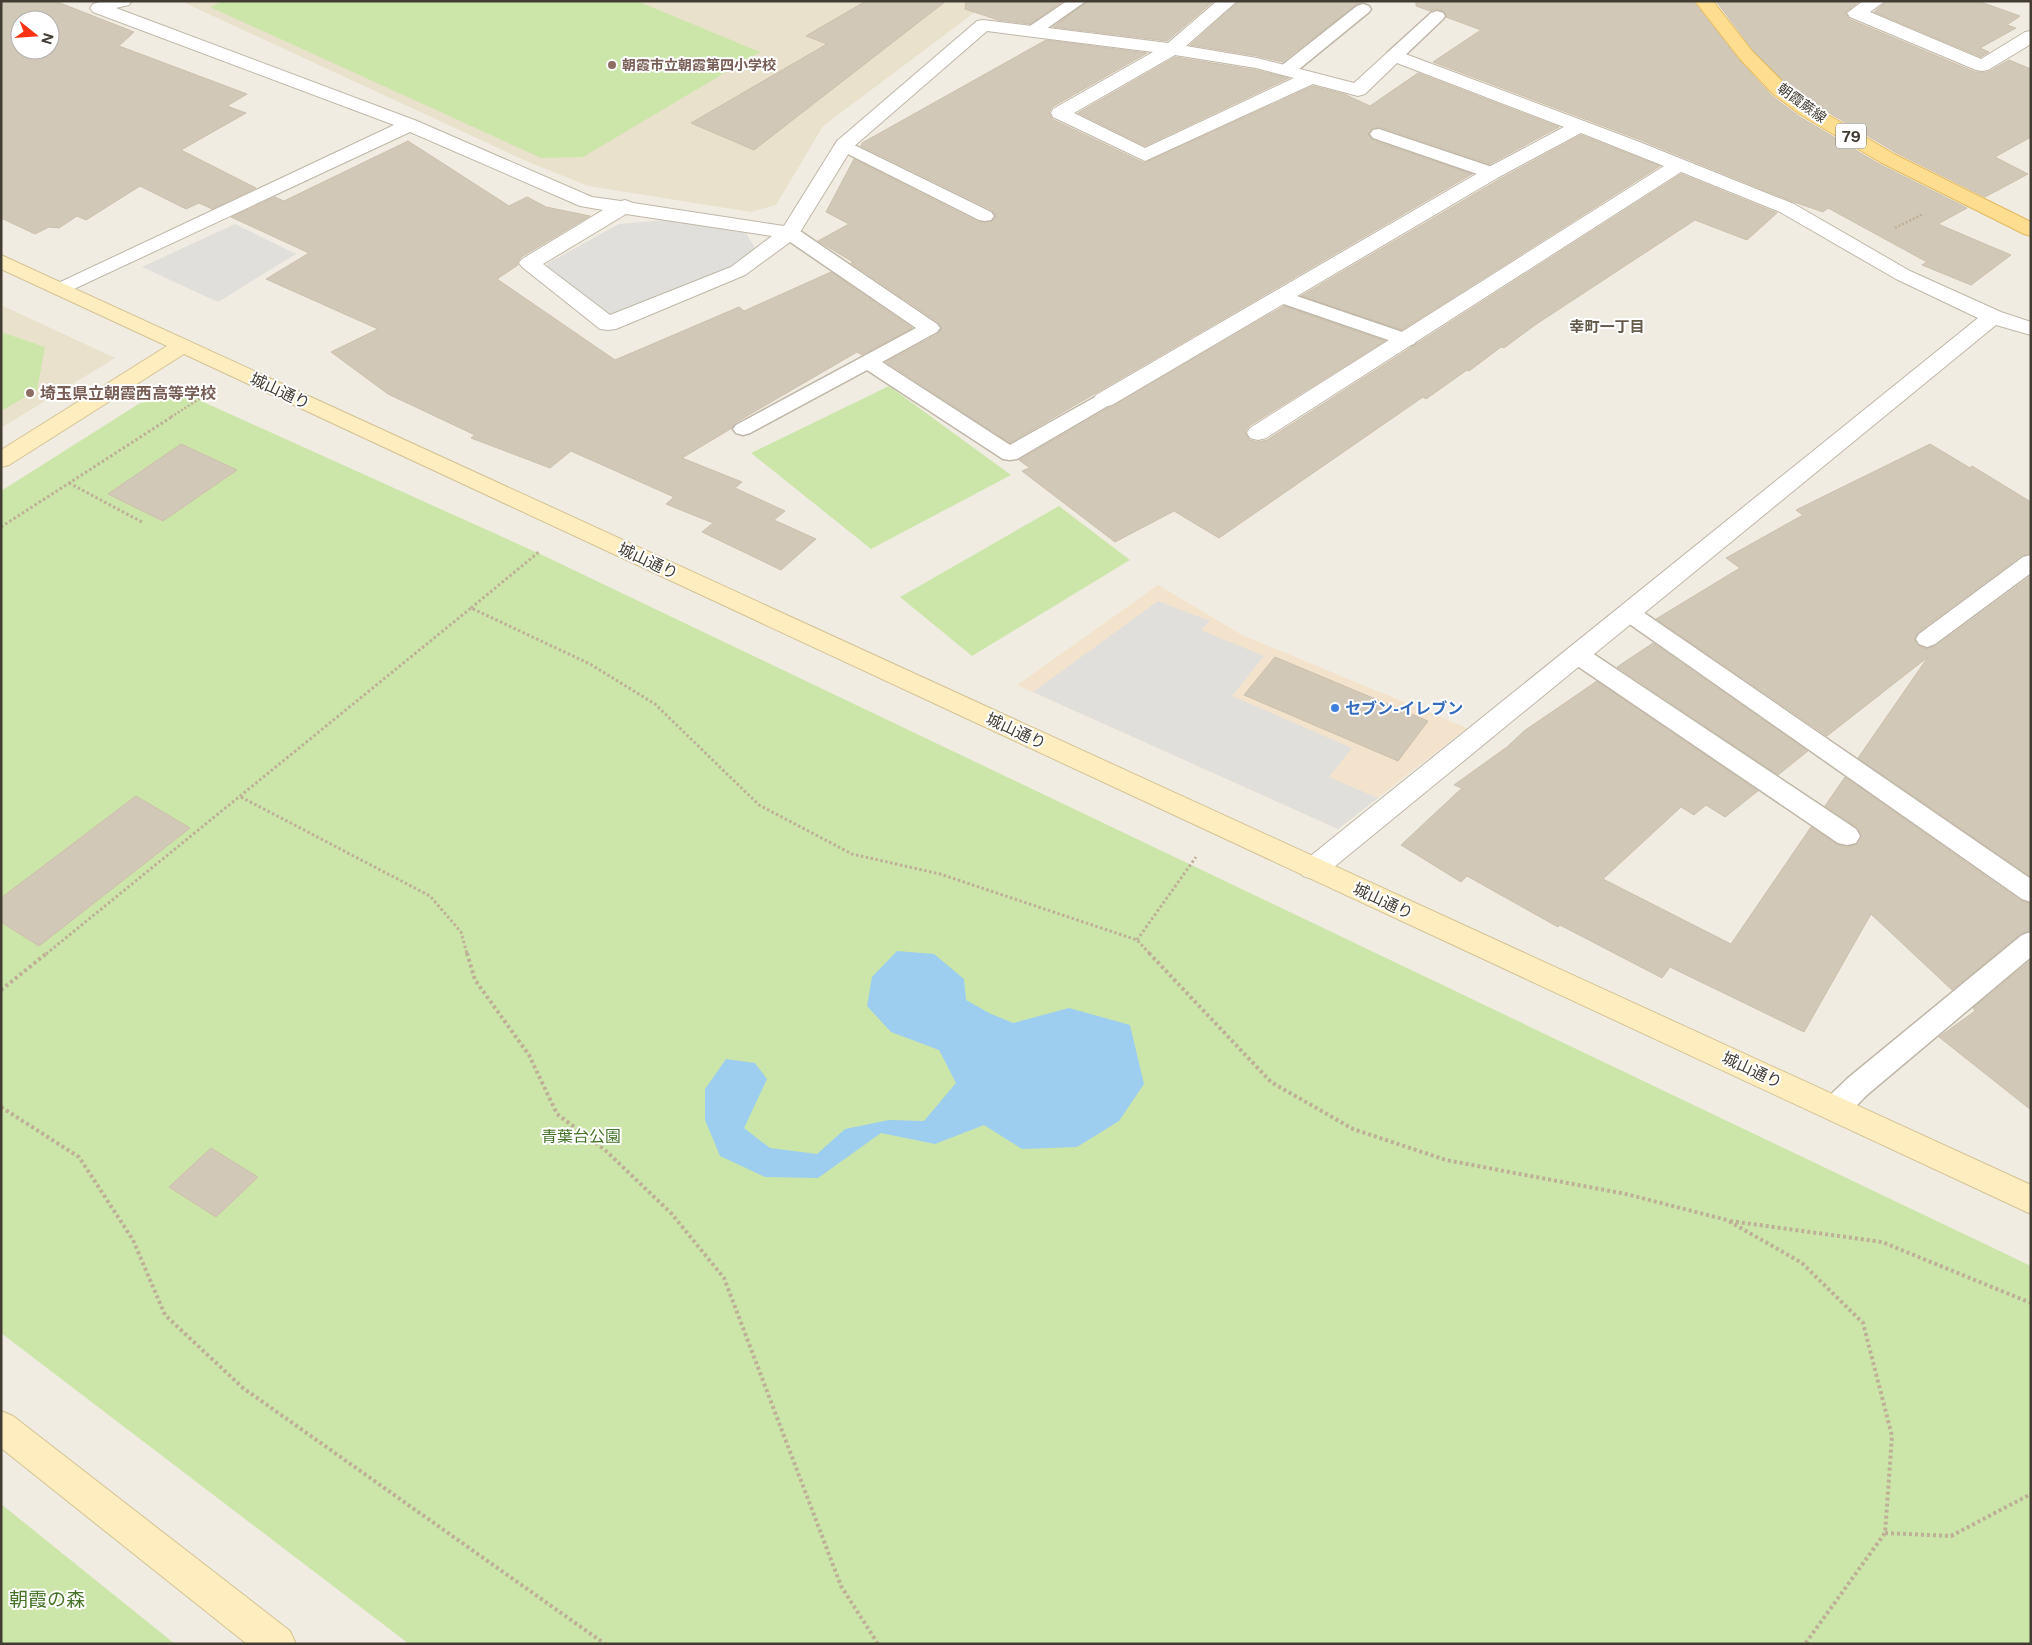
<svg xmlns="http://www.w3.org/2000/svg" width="2032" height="1645" font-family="'Public Sans','Noto Sans JP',sans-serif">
<rect width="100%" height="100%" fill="#f1ece2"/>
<polygon fill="#f4e3cc" points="1158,585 1242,635 1467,728 1338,829 1017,685"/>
<g fill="#eae1cc">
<polygon points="186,1 990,1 823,126 776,205 751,212 588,186 526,161 185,3"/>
<polygon points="1,305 115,358 1,428"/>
</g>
<g fill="#cce6aa">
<polygon points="223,1 637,1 760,52 583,157 541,158 210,7"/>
<polygon points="1,332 45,347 37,390 1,411"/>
<polygon points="889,386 1011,475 871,549 751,453"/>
<polygon points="190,396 538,553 2031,1266 2031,1644 409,1644 1,1333 1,491 140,403"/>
<polygon points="1059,506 1130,560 972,656 900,597"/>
<polygon points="1,1504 175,1644 1,1644"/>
</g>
<g fill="#e1dfdb">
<polygon points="666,220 746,233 755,248 724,274 608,319 546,273 548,263 619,224"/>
<polygon points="235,224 296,254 218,302 142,267"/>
<polygon points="1158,601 1210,621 1201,630 1264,656 1232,696 1352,748 1329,777 1378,798 1338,829 1033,692"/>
</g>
<polygon fill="#9dceef" points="897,951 934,954 964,979 966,1000 989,1013 1013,1023 1069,1008 1130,1025 1144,1084 1119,1121 1077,1147 1022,1149 984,1125 935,1144 881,1133 818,1178 765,1177 720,1156 705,1120 705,1089 726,1059 755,1063 767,1079 744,1128 770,1148 817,1154 845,1129 889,1120 924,1121 956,1083 939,1050 891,1032 867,1006 872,977"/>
<g fill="#d2c8b8" stroke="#cdbfab" fill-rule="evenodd">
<path d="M1 1H55L134 32 119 46 247 94 227 106 246 113 181 150 256 188 212 209 199 203 186 209 140 186 86 220 77 216 59 228 49 227 35 234 1 218ZM20 20H50V50H20Z"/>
<polygon points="866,1 946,1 754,150 691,123 827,44 806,36"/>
<polygon points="966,1 1063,1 1030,24 998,20 965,9"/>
<polygon points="1088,1 1214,1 1167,41 1053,27"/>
<polygon points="1239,1 1363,1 1356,5 1282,62 1257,56 1190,45"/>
<polygon points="1416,1 1693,1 1739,60 1772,96 1800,117 1879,164 1967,208 1938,224 2011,255 1971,285 1922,265 1927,262 1828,208 1823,212 1791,201 1638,139 1433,62 1481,30 1446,17 1444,11 1436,9 1430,11 1416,6"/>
<polygon points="1716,1 1860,1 1846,12 1849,19 1975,72 1988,72 2009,60 2031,69 2031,137 1995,157 2028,174 1985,197 1895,152 1816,105 1788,85 1753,50"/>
<polygon points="1887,1 1978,1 2020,16 2007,25 2016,28 1980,48 1989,52 1981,57 1874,12"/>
<polygon points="1046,40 1147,53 1052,107 1049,112 1052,119 1144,163 1313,86 1344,94 1370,106 1418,73 1559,127 1490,164 1380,127 1373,128 1368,134 1372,140 1472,174 1010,443 886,362 938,334 942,327 938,322 851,263 853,262 818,241 849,224 826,212 854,159 978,222 992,221 996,216 992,210 861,146 862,143"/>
<polygon points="1175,57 1256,70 1289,78 1145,146 1078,113"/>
<polygon points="1581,135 1660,166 1402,330 1301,296 1500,179"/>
<polygon points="408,141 509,206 527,197 546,207 590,216 521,257 517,263 518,265 497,279 615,360 739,307 744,311 831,272 912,328 862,355 857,352 735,423 732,428 682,458 742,482 735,488 785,511 774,520 816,539 781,570 702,532 713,523 666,504 674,497 571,451 550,468 471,438 475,435 388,394 331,352 378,329 266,279 309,253 231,217 275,197 284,201"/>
<polygon points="1681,174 1777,213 1747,240 1695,220 1535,325 1504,348 1501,347 1469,371 1467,370 1426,399 1423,397 1219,538 1174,511 1115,542 1022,471 1030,468 1019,460 1284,306 1385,341 1249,426 1245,432 1250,440 1258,442 1267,440"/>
<polygon points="181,444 237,470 163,521 108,494"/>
<polygon points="1930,444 1970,468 1972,466 2031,502 2031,553 2022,555 1918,632 1914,638 1917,645 1926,649 1936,646 2031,576 2031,877 1858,758 1928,657 1827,736 1656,619 1740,568 1726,558 1803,515 1796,510"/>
<polygon points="1653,643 1808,751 1778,775 1617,667"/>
<polygon points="1275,657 1428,721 1398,761 1244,695"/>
<polygon points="1597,681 1758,791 1725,817 1706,805 1694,815 1681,807 1603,879 1731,944 1811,827 1838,845 1847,847 1858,844 1862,837 1858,828 1825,806 1845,777 2021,901 2031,904 2031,930 2021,934 1952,990 1871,914 1804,1032 1670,967 1662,978 1560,925 1558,927 1467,876 1461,882 1401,845 1462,788 1454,785 1507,747 1524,731"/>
<polygon points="136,796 190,828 39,946 1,922 1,898"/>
<polygon points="2031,960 2031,1110 1939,1037 1975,1011 1973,1008"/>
<polygon points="211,1148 258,1177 216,1217 169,1187"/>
</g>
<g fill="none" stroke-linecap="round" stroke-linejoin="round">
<g stroke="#bfb7a8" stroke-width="3">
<g id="lane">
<polygon points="1067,1 1086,1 1039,34 1027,34 1025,31 1027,28"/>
<polygon points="1363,4 1369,6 1371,9 1369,12 1293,74 1281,74 1279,70 1281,66 1357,6"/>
<polygon points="1437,11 1443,13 1445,16 1443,19 1400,60 1388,60 1386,56 1388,52 1431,13"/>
<polygon points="1379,129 1498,169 1501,173 1498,177 1492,178 1486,177 1373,138 1370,134 1373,130"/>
<polygon points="844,140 991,212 994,216 991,220 985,221 979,220 838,149 835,145 838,141"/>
<polygon points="790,227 797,229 937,324 940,328 937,332 882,362 1010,445 1097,396 1104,394 1111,396 1114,400 1111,404 1017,459 1010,460 1003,459 867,370 750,433 743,435 736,433 733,429 736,425 916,328 783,237 781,233 783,229"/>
<polygon points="1282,291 1414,336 1417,340 1414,344 1407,346 1400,344 1275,301 1272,297 1275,293"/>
<polygon points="2031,555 2031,573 1935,644 1927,647 1919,644 1916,639 1919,634 2023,557"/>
<polygon points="1629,605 1637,608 2031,879 2031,902 2022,899 1621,618 1618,613 1621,608"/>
<polygon points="1578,647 1586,649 1856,829 1860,836 1856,843 1847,845 1838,843 1570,661 1566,655 1570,649"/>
<path d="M2031 932V957L1868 1094C1854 1107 1845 1123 1825 1116L1821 1108 1825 1100 1848 1078 2022 935Z"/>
</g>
</g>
<g stroke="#bfb7a8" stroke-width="2">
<g id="street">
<path d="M103 1H132L129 5 116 8 417 121 592 197 621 201 625 200 633 203 784 226 837 141 977 21 983 20 1168 43 1217 1H1237L1186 46 1257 58 1354 83 1388 52 1394 51 1400 52 1637 141 1794 204 1910 271 2001 312 2031 322V335L1996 325 1323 876 1313 879 1303 876 1299 869 1303 862 1978 318 1896 279 1780 212 1681 172 1266 438 1258 440 1250 438 1247 433 1250 428 1664 166 1581 133 1499 177 1112 405 1104 407 1096 405 1093 400 1096 395 1485 169 1564 127 1397 63 1365 94 1358 96 1313 84 1145 161 1053 117 1051 113 1053 109 1153 52 987 31 852 148 797 237 745 275 616 329 608 330 600 329 522 267 519 263 522 259 603 210 580 206 410 132 61 295 54 293 50 289 54 285 394 125 93 12 90 8 93 4ZM1175 55 1256 68 1294 78 1145 148 1074 113ZM626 214 772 236 731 267 610 315 543 264Z"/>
<polygon points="1863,1 1885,1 1870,12 1981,59 2025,32 2031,31 2031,44 1988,70 1982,71 1976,70 1850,17 1847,13"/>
</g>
</g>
<g stroke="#d4c294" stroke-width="2">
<g id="secondary">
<polygon points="1,255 2031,1185 2031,1214 184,354 9,465 1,467 1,450 167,346 1,269"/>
<polygon points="1,1411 13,1416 290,1631 296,1644 247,1644 1,1448"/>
</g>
</g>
<g stroke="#e2b95f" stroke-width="2">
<polygon id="primary" points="1695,1 1713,1 1752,51 1787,86 1815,107 1894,154 2031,222 2031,236 2024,234 1880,162 1801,115 1773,94 1740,59"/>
</g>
<g stroke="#beaf96" stroke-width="2.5" stroke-dasharray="2 2" stroke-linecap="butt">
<polyline points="1895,228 1923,214"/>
<polyline points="171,417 204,396"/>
</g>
<g stroke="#beaf96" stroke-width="3" stroke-dasharray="2.5 2.5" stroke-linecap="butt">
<polyline points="69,483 142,522"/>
<polyline points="1,527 173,416"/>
<polyline points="471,608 540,551"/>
<polyline points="241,797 430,896 461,932 467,954"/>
<polyline points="1137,940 1196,857"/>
<polyline points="46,954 471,608 590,664 655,704 759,805 852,854 940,874 1137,940 1150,954"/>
</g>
<g stroke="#beaf96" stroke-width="4" stroke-dasharray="3 3" stroke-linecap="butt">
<polyline points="467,953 475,980 529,1055 557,1114 605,1150 671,1213 724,1278 841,1586 878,1644"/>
<polyline points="1149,953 1271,1082 1353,1129 1446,1160 1626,1194 1727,1220 1802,1263 1863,1323 1892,1436 1885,1533 1805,1644"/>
<polyline points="1,990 47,953"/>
<polyline points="1,1107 79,1157 133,1240 165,1315 243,1388 605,1644"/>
<polyline points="1730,1221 1882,1242 2031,1303"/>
<polyline points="1885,1533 1951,1536 2031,1494"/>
</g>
<use href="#lane" fill="#fff" fill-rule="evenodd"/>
<use href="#street" fill="#fff" fill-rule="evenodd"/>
<use href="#secondary" fill="#feeebf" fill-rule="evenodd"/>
<use href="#primary" fill="#fddd8f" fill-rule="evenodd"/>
</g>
<g fill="#8d6e63" stroke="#fff" stroke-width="2">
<circle cx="612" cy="65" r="5"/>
<circle cx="30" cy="393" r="5"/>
</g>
<circle fill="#3f7fe0" stroke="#fff" stroke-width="2" cx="1335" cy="708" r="5"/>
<g text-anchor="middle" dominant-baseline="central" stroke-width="4" stroke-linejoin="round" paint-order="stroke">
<g font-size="14" font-weight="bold" fill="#785e54" stroke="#fff" text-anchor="start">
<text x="622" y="65">朝霞市立朝霞第四小学校</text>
</g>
<g font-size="14" fill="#423c33" stroke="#fff">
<text transform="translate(1802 103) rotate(36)">朝霞蕨線</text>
</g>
<rect fill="#fff" stroke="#7b7670" stroke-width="1" x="1836" y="123.5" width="30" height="25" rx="4"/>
<g font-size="15" font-weight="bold" fill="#423c33">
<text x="1851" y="136">79</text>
</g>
<g font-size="15" font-weight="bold" fill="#655a4a" stroke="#fff">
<text x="1607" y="326">幸町一丁目</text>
</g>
<g font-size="16" fill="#423c33" stroke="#fff">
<text transform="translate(280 391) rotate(25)">城山通り</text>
<text transform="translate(648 561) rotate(25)">城山通り</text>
<text transform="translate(1016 731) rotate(25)">城山通り</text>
<text transform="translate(1383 901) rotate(25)">城山通り</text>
<text transform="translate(1752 1070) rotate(25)">城山通り</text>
</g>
<g font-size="16" font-weight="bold" fill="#785e54" stroke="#fff" text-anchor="start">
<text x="40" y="393">埼玉県立朝霞西高等学校</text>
</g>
<g font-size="16" font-weight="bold" fill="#366cbe" stroke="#fff" text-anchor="start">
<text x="1345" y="708">セブン-イレブン</text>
</g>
<g font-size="16" fill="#457327" stroke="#fff">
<text x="581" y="1136">青葉台公園</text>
</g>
<g font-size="19" fill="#457327" stroke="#fff">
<text x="47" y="1599">朝霞の森</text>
</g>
</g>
<rect width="2032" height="1645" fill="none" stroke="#423c33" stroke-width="5"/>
<g transform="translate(35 35) rotate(107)"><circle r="24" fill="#ffffff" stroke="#b3b1ad"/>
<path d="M0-4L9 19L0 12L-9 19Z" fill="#f83212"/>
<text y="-8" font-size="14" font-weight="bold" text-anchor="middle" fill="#423c33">N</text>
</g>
</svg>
